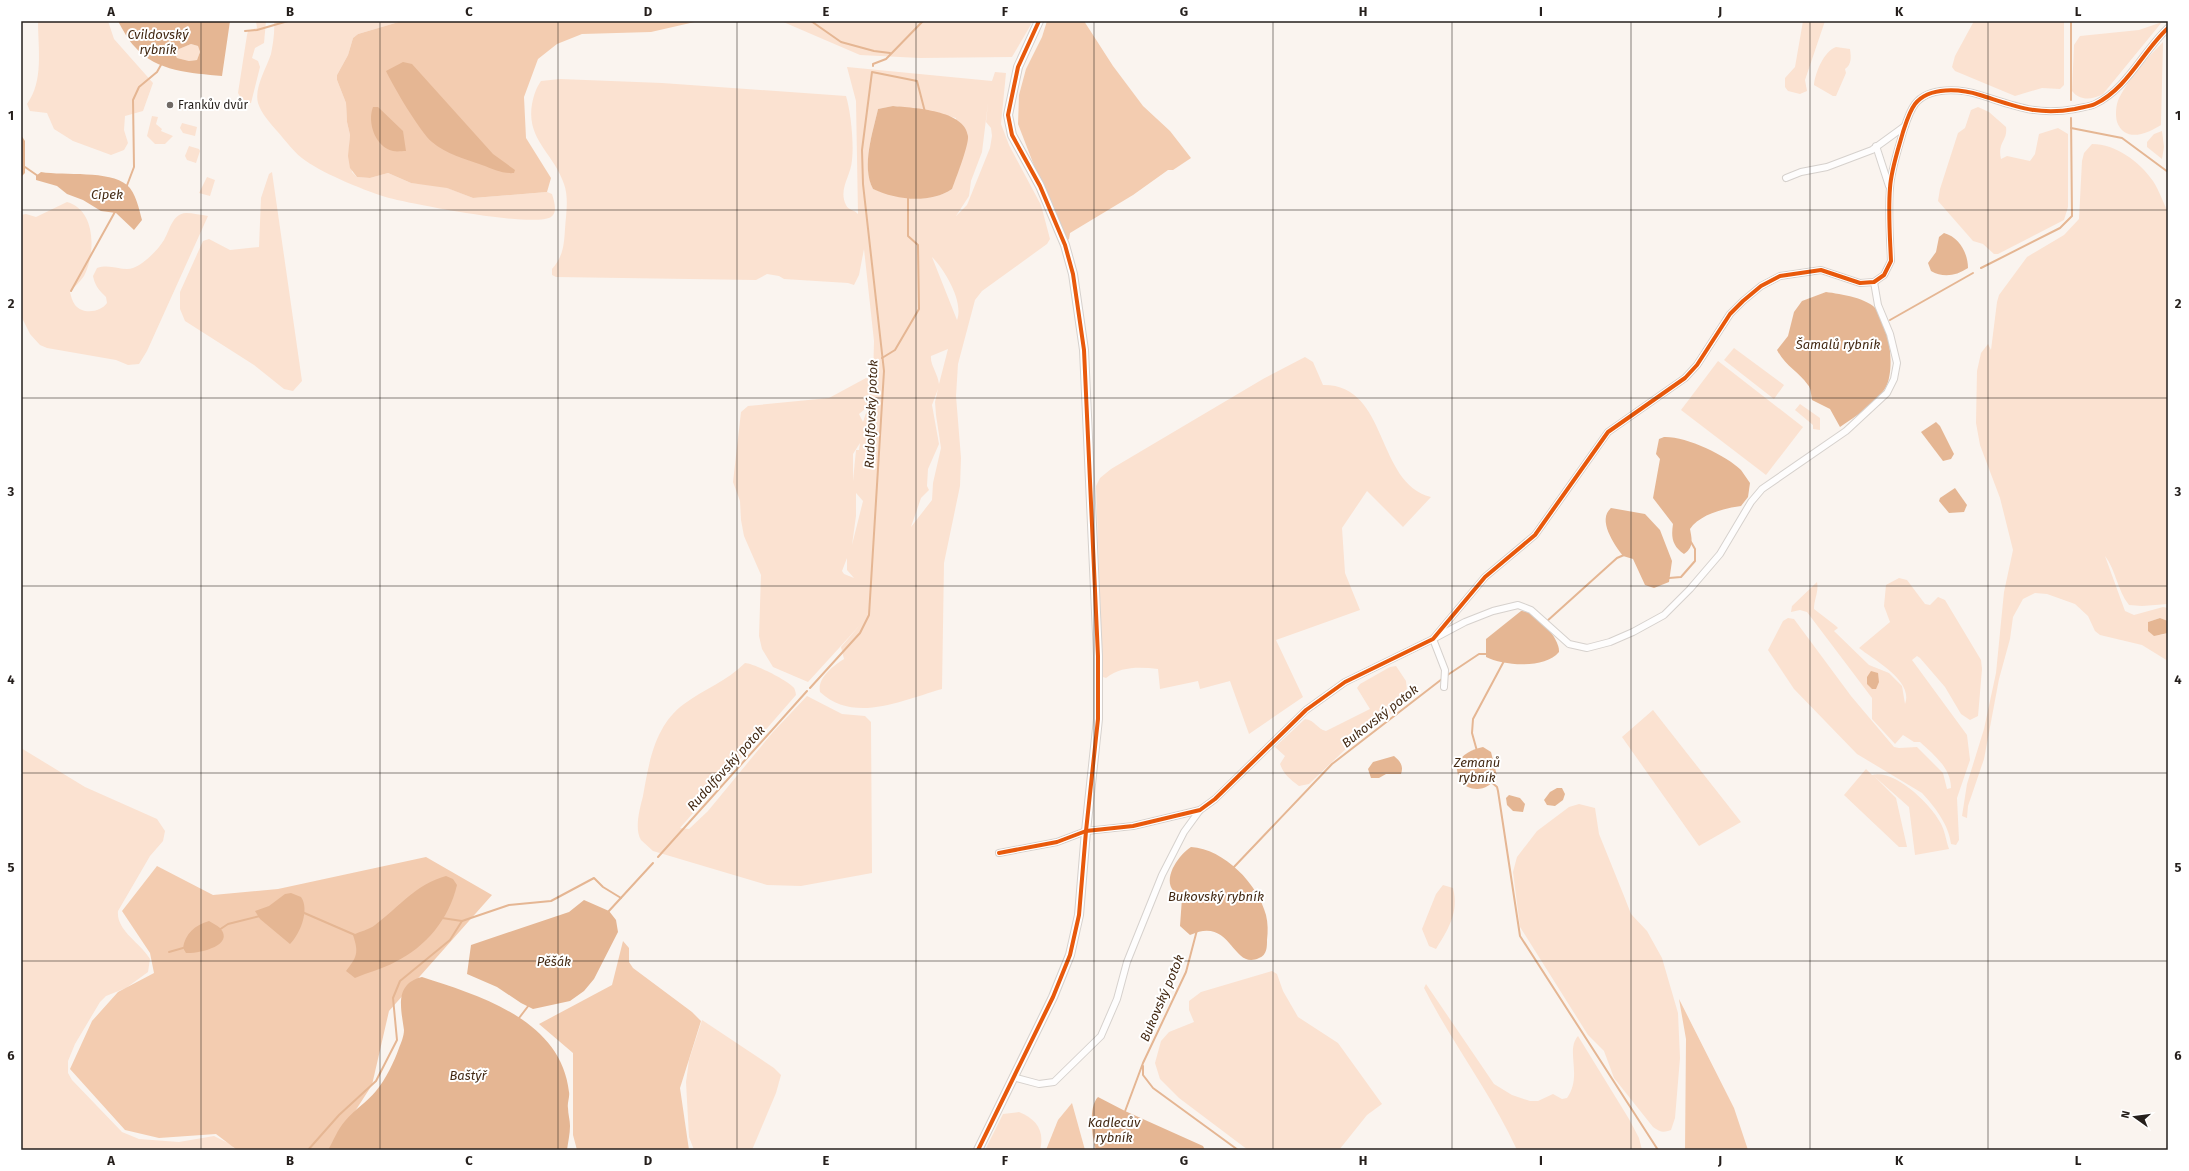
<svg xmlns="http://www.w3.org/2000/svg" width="2189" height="1171" font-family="'Fira Sans',sans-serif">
<rect width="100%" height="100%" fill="#faf4ef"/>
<g fill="#fbe2d1" fill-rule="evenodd">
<path d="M38 21H108L114 39 153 83 143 111 125 116 124 130 128 143 124 150 111 155 73 141 54 129 47 113 30 111 27 104C44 81 38 49 38 21Z"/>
<polygon points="256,21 266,21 264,43 255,48 252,58 258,61 260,67 251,103 244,104 238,93 247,35 248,31 257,28"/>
<path d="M274 21H402L358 34 353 38 348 55 337 75V80L346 103 347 122 350 135 349 146 352 172 357 177 370 178 388 173 411 183 440 185 473 198 547 192 552 194C554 201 558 212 551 217 533 228 413 204 389 198 368 192 324 174 306 161 295 154 285 140 277 131 270 123 261 113 258 103 254 88 266 69 271 54 273 44 275 31 274 21Z"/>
<polygon points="781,21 1033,21 1012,57 920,58 860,55"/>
<polygon points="1803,21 1825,21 1805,80 1807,91 1800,94 1788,91 1785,87 1785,78 1795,67"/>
<polygon points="1974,21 2064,21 2064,85 2060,89 2042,88 2015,96 1955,71 1952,67 1955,56"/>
<path d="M2162 22 2103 94C2092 100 2080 101 2072 91L2074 45 2080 36 2139 30Z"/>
<path d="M2163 42 2161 125C2147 134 2125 143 2117 122 2115 114 2116 105 2119 98 2130 77 2147 58 2163 42Z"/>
<polygon points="191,44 198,46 200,52 197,60 189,61 177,58 175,54 179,49"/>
<path d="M1836 47 1850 49C1851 57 1852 64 1845 69L1846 73 1836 96H1833L1814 85C1815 73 1824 51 1836 47Z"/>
<path d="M847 67 992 81 995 72 1006 73 1001 124 1009 145 1041 205 1050 239 1047 244 982 291 975 300 958 364 956 396 961 458 960 486 944 563 942 689C903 700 854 724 820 692 817 678 833 666 844 659L841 647 860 625 808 682 773 667 762 649 759 636 761 575 744 536 741 520 740 501 733 482 741 412 748 406 829 398 866 378 873 380 874 341 864 249 859 275 854 285 848 283 784 279 779 276 767 274 756 280 556 277 552 275V269C563 257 564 245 565 229 566 214 569 198 564 184 554 153 526 140 532 104 534 95 536 88 541 81L560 79 662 83 846 96C851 113 854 143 852 160 851 176 838 189 846 205 848 210 855 210 858 214L856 101ZM988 103 986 122 991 128 992 136 990 148 967 205 956 216 969 196 971 181 982 152ZM894 106 923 110 956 118 952 189C928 205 898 198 873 189 861 166 873 132 878 109ZM932 257C945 270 964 302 957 320ZM948 349 939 384C938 374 930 365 931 356ZM938 389 935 402 936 415 941 448 933 483 932 500 911 527 921 498 929 490 927 486 928 469 939 444 932 405ZM876 400V403C867 406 866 414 863 422L859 414ZM860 443 859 450H856L853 481V454ZM856 493 863 501 852 545 856 516ZM847 558V570L854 578 844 574 842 571Z"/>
<path d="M1978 107 1989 112 2006 127C2008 141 1997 142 2001 159L2007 156 2030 161 2035 154 2039 134 2058 128 2068 134V207L2064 220 1998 254H1994L1983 244 1973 241 1938 201 1940 189 1958 133 1965 128 1971 110Z"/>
<polygon points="152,116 158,117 156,124 162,129 161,131 173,136 165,144 155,144 147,136"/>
<polygon points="182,123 197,127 195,136 183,133 180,128"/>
<polygon points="2162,131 2164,147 2162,159 2147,147 2147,142 2154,134"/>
<path d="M2092 144C2116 144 2140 162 2153 181 2159 190 2163 202 2168 212V604L2142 606 2129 605C2117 590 2116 570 2105 556L2125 611 2134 615 2163 607 2168 608V621L2160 618 2148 622V630L2161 635 2168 633V661L2142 645 2100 635 2095 631 2088 616 2075 604 2047 594 2035 593 2023 599 2013 617 2010 639 1999 679 1984 759 1968 806 1967 818 1962 816 1967 784 1984 729 1996 673 2004 592 2013 550 2000 498 1980 445 1976 423 1977 371 1981 353 1988 344 1991 350 1997 302 1999 295 2027 257 2064 235 2079 219 2082 161 2084 153Z"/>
<polygon points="189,146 199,149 200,151 196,163 187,160 185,156"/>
<polygon points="272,172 302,381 293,391 284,389 254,365 185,321 180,309 180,292 203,241 209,239 230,250 259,247 261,198 269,174"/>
<polygon points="207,177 215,180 210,196 199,193"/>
<path d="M67 202C96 210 96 253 84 276 80 282 74 287 70 292 71 296 72 301 75 305 83 315 101 312 107 303L106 297C99 290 95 286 93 276L97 268C111 263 123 272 133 268 144 264 158 250 164 240 170 230 172 214 186 213 193 213 201 215 208 216L147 351 139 364 128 365 116 360 47 348 40 345 30 334 21 316V215L26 214 36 217Z"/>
<polygon points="1734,348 1784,385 1774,399 1724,360"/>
<path d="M1305 357 1313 362 1323 385C1389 384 1375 483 1431 497L1403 527 1367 491 1342 528 1345 573 1360 610 1276 640 1303 697 1249 734 1230 681 1200 689 1198 681 1160 689 1158 669C1140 667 1121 666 1106 678L1103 677 1096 486 1100 478 1111 469 1263 379Z"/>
<polygon points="1718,361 1803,427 1766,475 1681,410"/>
<polygon points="1800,404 1820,418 1820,430 1813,429 1813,425 1795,410"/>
<path d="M1899 578 1907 580 1925 604 1930 605 1938 597 1945 600 1981 660 1982 669 1978 716 1970 720 1961 714 1945 687 1920 658 1917 656 1912 660 1967 735 1970 760 1957 798 1959 840 1956 845 1951 844C1949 825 1935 807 1922 793L1857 754 1794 689 1768 650 1783 621 1788 618 1794 619 1851 696 1894 747 1899 748 1917 747 1943 773 1947 789 1951 788C1951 768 1934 755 1920 742H1914L1903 735 1895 744 1872 719V698L1807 612 1800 610 1791 612 1792 606 1817 582C1819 592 1814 599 1814 609L1836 626 1838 628 1834 631 1869 665 1889 673 1902 686 1905 704C1914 681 1874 660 1859 648L1890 622 1884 606 1886 585Z"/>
<path d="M745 663C753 663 789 681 794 688 795 689 796 694 796 695L680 828 689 829 708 811 773 732 807 696 809 697 842 714 865 716 871 722 872 873 801 886 767 885 653 851 641 840C634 829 640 808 643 796 649 762 655 725 684 704 704 689 727 681 745 663Z"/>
<path d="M1396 666 1406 681 1408 700 1352 743 1309 784 1299 786C1290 779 1284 775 1280 764L1285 756 1275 747 1305 719C1315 720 1317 729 1326 731L1370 709 1357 688 1360 684 1390 667Z"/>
<polygon points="1653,710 1741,822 1699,846 1622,737"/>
<path d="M21 748 85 787 157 819 165 831 163 841 150 856 118 911C116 931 141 943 150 959L148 972 126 988 106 996 100 1002 75 1044 68 1061V1073L72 1080 122 1132 139 1139 179 1142 214 1136 232 1145 235 1150H21Z"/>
<path d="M1866 769 1872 775C1895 769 1930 804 1940 822 1945 830 1946 841 1949 849L1915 855 1909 807 1874 776 1896 798 1907 847H1899L1844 795Z"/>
<path d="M1579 804 1595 808 1599 834 1624 896 1631 914 1647 931 1662 958 1678 1013 1680 1058 1675 1118 1671 1130C1663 1133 1660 1132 1653 1127L1614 1078 1604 1051 1588 1035 1520 927 1513 872 1517 857 1537 831 1569 807Z"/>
<path d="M1443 885 1453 888C1459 912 1449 928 1436 949L1429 946 1422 929 1436 894Z"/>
<polygon points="1272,971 1277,974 1283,991 1298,1017 1338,1043 1382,1104 1367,1115 1339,1150 1248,1150 1179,1098 1160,1079 1155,1063 1161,1041 1169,1032 1194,1022 1189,1010 1189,1001 1201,992"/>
<path d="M1426 984 1494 1084 1512 1095 1530 1101H1538L1553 1094 1562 1099 1567 1098C1583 1075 1565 1051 1578 1036L1629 1119 1639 1138 1642 1150H1517C1491 1093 1452 1043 1424 988Z"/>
<polygon points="702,1020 774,1068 781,1075 776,1093 752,1150 694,1150 689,1137 686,1082 689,1060"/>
<path d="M1019 1112C1036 1119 1045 1130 1040 1150H985L1003 1114Z"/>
</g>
<g fill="#f3ccb0">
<polygon points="402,21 699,21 651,32 582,34 557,44 538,59 524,97 526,138 551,178 547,192 473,198 447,188 411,183 388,173 370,178 357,177 350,168 348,156 350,135 347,122 346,103 337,80 337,75 348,55 353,38 358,34"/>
<polygon points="1047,21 1084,21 1113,66 1143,106 1170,131 1191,158 1173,170 1168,170 1133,195 1070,233 1069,239 1064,243 1018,124 1019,95 1026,69 1042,37"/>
<polygon points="426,857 492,895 389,1011 372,1085 330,1150 237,1150 216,1134 159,1138 125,1130 70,1069 92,1021 118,992 154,973 150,953 122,911 157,866 213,895 278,889"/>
<polygon points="623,941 629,948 629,962 633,968 692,1012 701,1021 680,1088 689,1150 577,1150 573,1135 573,1053 539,1024 612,985"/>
<polygon points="1679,999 1734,1108 1748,1150 1685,1150 1686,1039"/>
<polygon points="1072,1103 1085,1150 1046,1150 1058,1120"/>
</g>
<g fill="#e5b693" fill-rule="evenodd">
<path d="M118 21H230L222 76C191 73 157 72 135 47 128 40 123 30 118 21ZM191 44 198 46 200 52 197 60 189 61 177 58 175 54 179 49Z"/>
<path d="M403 62 412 64 493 154 515 170 514 173C502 174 493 169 482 165 465 159 446 154 432 142 420 132 393 86 386 71Z"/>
<path d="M893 106C914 108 965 110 968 136 969 145 956 178 952 189 930 204 896 200 873 189 861 166 873 132 878 109Z"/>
<path d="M373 107H378L403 131 406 151C402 151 397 152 393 151 375 147 367 122 373 107Z"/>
<polygon points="21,135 25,141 25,173 21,177"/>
<path d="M41 172C65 176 109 170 127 185 136 193 139 209 142 220L134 230 116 213 101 211 83 200 67 194 57 186 36 180V176Z"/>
<path d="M1944 233C1959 237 1968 253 1968 268 1956 276 1943 278 1931 271L1928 263 1936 252 1939 237Z"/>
<path d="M1826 292C1841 294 1868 298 1877 310 1890 326 1895 369 1886 387 1876 404 1856 416 1840 427L1830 409 1812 400C1811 395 1811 388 1808 385 1798 371 1786 367 1777 350L1788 336 1794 312 1802 301Z"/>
<polygon points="1936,422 1940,426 1954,454 1951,459 1943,461 1921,432"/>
<path d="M1664 437C1685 436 1726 455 1741 470 1744 474 1747 479 1750 483L1748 497 1741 506C1724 508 1699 515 1690 529 1692 540 1694 547 1684 554 1672 546 1671 537 1673 524L1653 498 1660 459 1656 454 1659 439Z"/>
<polygon points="1955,488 1967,505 1964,512 1949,513 1939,501 1940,498"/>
<path d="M1611 508 1645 514 1660 530 1672 561 1669 582 1654 588 1645 585 1633 559 1623 556C1614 544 1597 520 1611 508Z"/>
<path d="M1521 611C1535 610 1560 638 1559 652 1545 669 1504 666 1486 657V639Z"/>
<polygon points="2160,618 2168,621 2168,633 2154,636 2148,631 2148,622"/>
<polygon points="1871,671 1878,673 1879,682 1876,689 1872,689 1867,684 1867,677"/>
<path d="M1483 747 1491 752 1497 776C1488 792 1470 793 1459 780L1456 765C1461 755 1472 749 1483 747Z"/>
<path d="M1394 756C1400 761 1404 766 1401 774H1386L1379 778H1371L1368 769 1373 762Z"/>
<polygon points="1557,788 1562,788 1565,794 1563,800 1555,806 1547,805 1544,800 1550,792"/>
<polygon points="1509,795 1520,798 1525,804 1523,812 1513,811 1507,805 1506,798"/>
<path d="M1191 847C1224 849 1258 884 1266 915 1268 923 1268 932 1267 940 1267 947 1267 955 1259 958 1232 971 1232 915 1190 935L1180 926 1182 898C1179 895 1174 892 1172 889 1164 875 1180 854 1191 847Z"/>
<path d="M446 876 453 879 457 885C449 919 426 947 395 962 383 969 368 972 355 978L346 971C357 957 359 953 353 935 360 931 369 930 375 925 399 907 416 884 446 876Z"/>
<path d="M291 893 301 897C310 910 300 934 290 944L260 919 255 911 269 906 285 894Z"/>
<polygon points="584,900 609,911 616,920 618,932 594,979 584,991 570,1001 533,1009 521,1003 497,987 467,974 471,945 569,912"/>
<path d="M209 921C212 923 217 925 220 928 236 946 197 954 186 953L183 948C185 934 195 925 209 921Z"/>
<path d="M422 977C481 996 561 1020 569 1092 570 1097 567 1103 568 1108 568 1114 570 1120 570 1126 570 1134 568 1142 567 1150H328C334 1140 337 1130 345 1121 354 1110 367 1102 376 1091 386 1079 394 1062 399 1048 401 1043 404 1036 404 1030 401 1008 394 984 422 977Z"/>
<path d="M1098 1097 1125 1111 1203 1146 1205 1150H1096C1092 1138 1088 1107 1098 1097Z"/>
</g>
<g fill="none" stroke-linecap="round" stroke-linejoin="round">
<g stroke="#e5b693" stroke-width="2">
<polyline points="811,21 841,42 874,51 890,53"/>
<polyline points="2071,21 2071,100"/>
<polyline points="245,31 257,30 288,21"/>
<polyline points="873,66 873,64 886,59 923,21"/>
<polyline points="2071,128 2122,138 2168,172"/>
<polyline points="25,167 38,176"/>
<polyline points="126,188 134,167 133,100 139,87 157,72 162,63"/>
<polyline points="1981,268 2060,228 2072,216 2071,118"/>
<polyline points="71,291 116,210"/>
<polyline points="1890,320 1973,273"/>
<polyline points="882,358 895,350 919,309 918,245 908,236 908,197"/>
<polyline points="1669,578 1681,577 1695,561 1695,549 1691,542"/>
<polyline points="1546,622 1617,558 1624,555"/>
<polyline points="1446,676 1479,654 1487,654"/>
<polyline points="810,688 860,633 869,615 884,371 863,184 862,150 872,72 917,81 925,112"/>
<polyline points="1477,751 1472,733 1473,719 1504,661"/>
<polyline points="1490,781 1497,787 1498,791 1520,936 1658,1150"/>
<polyline points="658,857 807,691"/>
<polyline points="1233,868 1332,764 1442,679"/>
<polyline points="302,912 355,935"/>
<polyline points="608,912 653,863"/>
<polyline points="442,918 462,921"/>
<polyline points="219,930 228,924 260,916"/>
<polyline points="169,952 183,948"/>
<polyline points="519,1018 529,1005"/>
<polyline points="1143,1066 1143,1075 1153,1088 1238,1150"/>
<polyline points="1124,1114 1143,1063 1186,972 1197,930"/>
<polyline points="308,1150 339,1115 376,1081 397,1040 393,998 400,981 450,940 462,921 509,905 551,901 594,878 603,887 621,898"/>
</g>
<g stroke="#d6d1cd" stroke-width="8">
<g id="minor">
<polyline points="1876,146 1889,186"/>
<polyline points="1786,178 1801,172 1827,167 1872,150 1905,126"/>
<polyline points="1444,687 1445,670 1433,639 1465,622 1493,611 1518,605 1531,610 1569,644 1587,648 1610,642 1633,632 1664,615 1690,589 1720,554 1751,502 1762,489 1846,431 1887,393 1894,379 1897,363 1890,334 1878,305 1874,282"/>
<path d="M999 853 1057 842 1086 831 1133 826 1200 810 1215 799 1306 710 1345 682 1433 639 1485 577 1535 535 1608 432 1685 378 1697 365 1730 314 1743 301 1761 286 1780 276 1821 270 1860 283 1874 282 1884 275 1891 261C1890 237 1888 212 1890 188 1891 170 1898 150 1903 132 1906 123 1909 112 1915 104 1929 86 1961 89 1980 95 2015 106 2037 116 2075 109 2081 107 2089 107 2095 104 2127 89 2143 51 2168 28"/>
<polyline points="1013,1077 1039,1084 1054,1082 1101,1036 1117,999 1127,962 1162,875 1184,832 1200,810"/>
</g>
</g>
<g stroke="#d6d1cd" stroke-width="10">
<polyline id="tertiary" points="978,1150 1053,997 1070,955 1079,915 1086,831 1098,719 1098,656 1084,350 1073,274 1065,245 1040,186 1012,135 1008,115 1018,67 1039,21"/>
</g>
<use href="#minor" stroke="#fefdfd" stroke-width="6"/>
<use href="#tertiary" stroke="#fefdfd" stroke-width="8"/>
<g stroke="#fff" stroke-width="6">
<g id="cycleway">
<path d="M999 853 1057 842 1086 831 1133 826 1200 810 1215 799 1306 710 1345 682 1433 639 1485 577 1535 535 1608 432 1685 378 1697 365 1730 314 1743 301 1761 286 1780 276 1821 270 1860 283 1874 282 1884 275 1891 261C1890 237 1888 212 1890 188 1891 170 1898 150 1903 132 1906 123 1909 112 1915 104 1929 86 1961 89 1980 95 2015 106 2037 116 2075 109 2081 107 2089 107 2095 104 2127 89 2143 51 2168 28"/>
<polyline points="978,1150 1053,997 1070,955 1079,915 1086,831 1098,719 1098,656 1084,350 1073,274 1065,245 1040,186 1012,135 1008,115 1018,67 1039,21"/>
</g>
</g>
<use href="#cycleway" stroke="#e8590c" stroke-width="4"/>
</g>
<path fill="none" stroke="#251f1c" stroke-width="1" stroke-opacity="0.55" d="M201 21V1150M380 21V1150M558 21V1150M737 21V1150M916 21V1150M1094 21V1150M1273 21V1150M1452 21V1150M1631 21V1150M1810 21V1150M1988 21V1150M21 210H2168M21 398H2168M21 586H2168M21 773H2168M21 961H2168"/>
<circle fill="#706a66" stroke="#fff" stroke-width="1.5" cx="170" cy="105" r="4"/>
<g text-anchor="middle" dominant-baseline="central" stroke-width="4" stroke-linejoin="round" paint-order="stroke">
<g font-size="12" fill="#251f1c" stroke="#fff" text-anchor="start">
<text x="178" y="105">Frankův dvůr</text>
</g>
<g font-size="13" font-style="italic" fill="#432913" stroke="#fff">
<text x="158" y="34">Cvildovský<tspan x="158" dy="15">rybník</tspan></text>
<text x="107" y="194">Cípek</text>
<text x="1838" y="344">Šamalů rybník</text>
<text transform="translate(871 414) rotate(-88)">Rudolfovský potok</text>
<text transform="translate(1380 716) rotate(-38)">Bukovský potok</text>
<text x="1477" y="762">Zemanů<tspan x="1477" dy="15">rybník</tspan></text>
<text transform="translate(726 768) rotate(-48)">Rudolfovský potok</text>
<text x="1216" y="896">Bukovský rybník</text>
<text x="554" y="961">Pěšák</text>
<text transform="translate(1162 998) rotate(-67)">Bukovský potok</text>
<text x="468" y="1075">Baštýř</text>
<text x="1114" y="1122">Kadlecův<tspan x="1114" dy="15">rybník</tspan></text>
</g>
</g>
<rect width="2189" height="1171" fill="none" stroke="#ffffff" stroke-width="44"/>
<g transform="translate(2135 1117) rotate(284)" stroke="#ffffff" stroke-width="3" paint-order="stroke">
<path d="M0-3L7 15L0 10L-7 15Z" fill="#251f1c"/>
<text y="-6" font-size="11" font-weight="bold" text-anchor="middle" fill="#251f1c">N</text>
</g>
<rect x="22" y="22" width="2145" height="1127" fill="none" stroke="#251f1c" stroke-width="1.5"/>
<g font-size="13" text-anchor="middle" font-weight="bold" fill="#251f1c">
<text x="111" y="16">A</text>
<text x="290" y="16">B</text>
<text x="469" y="16">C</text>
<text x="648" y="16">D</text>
<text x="826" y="16">E</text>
<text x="1005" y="16">F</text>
<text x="1184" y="16">G</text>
<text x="1363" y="16">H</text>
<text x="1541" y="16">I</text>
<text x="1720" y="16">J</text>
<text x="1899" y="16">K</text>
<text x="2078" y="16">L</text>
<text x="11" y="120">1</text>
<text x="2178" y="120">1</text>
<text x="11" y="308">2</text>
<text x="2178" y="308">2</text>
<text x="11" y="496">3</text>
<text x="2178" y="496">3</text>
<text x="11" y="684">4</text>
<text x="2178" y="684">4</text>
<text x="11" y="872">5</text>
<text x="2178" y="872">5</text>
<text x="11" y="1060">6</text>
<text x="2178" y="1060">6</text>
<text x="111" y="1165">A</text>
<text x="290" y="1165">B</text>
<text x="469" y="1165">C</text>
<text x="648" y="1165">D</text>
<text x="826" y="1165">E</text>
<text x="1005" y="1165">F</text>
<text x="1184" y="1165">G</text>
<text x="1363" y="1165">H</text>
<text x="1541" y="1165">I</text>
<text x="1720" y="1165">J</text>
<text x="1899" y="1165">K</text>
<text x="2078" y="1165">L</text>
</g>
</svg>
